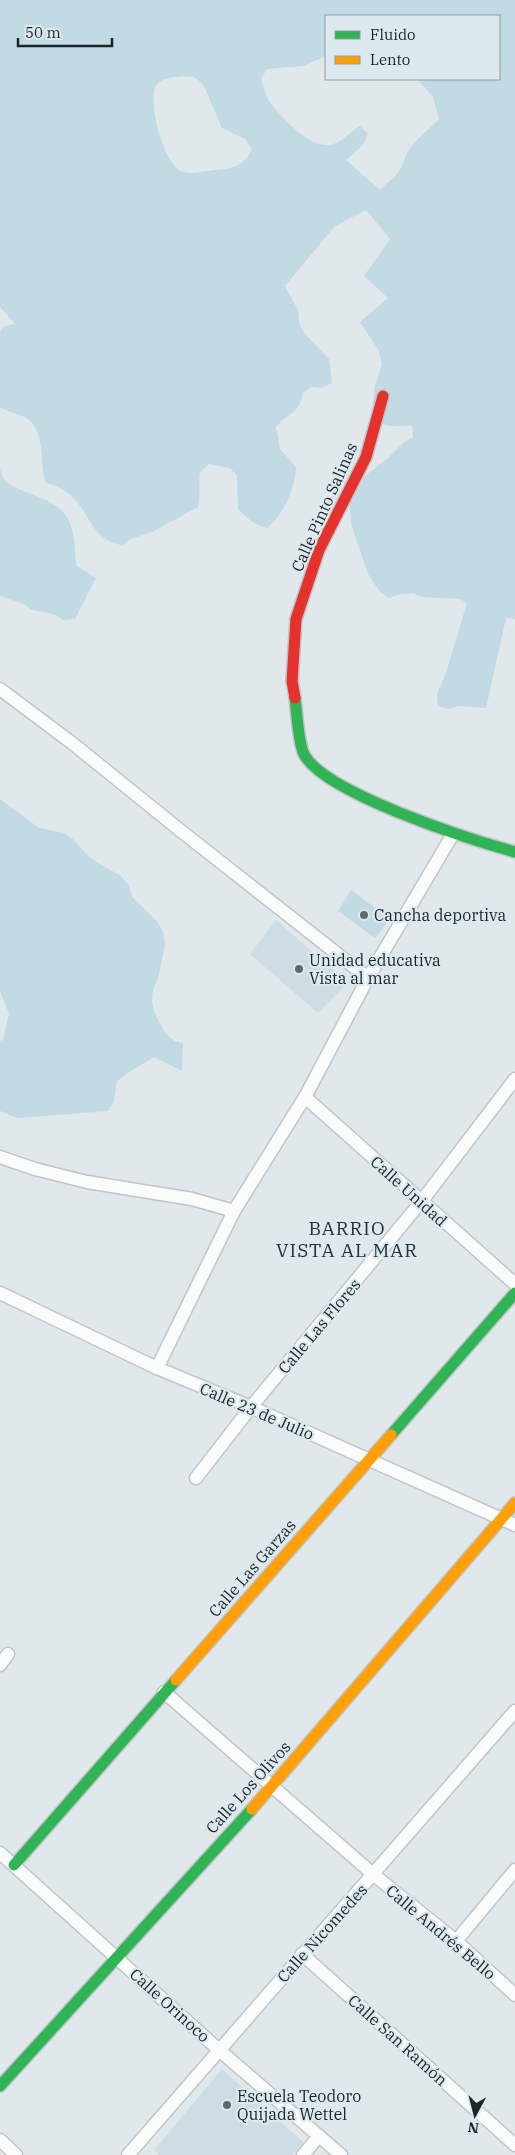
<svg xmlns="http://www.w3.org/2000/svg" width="515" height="2155" font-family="'IBM Plex Serif',serif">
<rect width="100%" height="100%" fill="#e0e8eb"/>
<g fill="#cedde3">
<polygon points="276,920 348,983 318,1013 250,954"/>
<polygon points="222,2069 303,2142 292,2155 159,2155 154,2150"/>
</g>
<g fill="#c1dae4" fill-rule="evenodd">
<path d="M0 0H515V619L506 618 486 708 459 706 449 709 438 706 437 694 446 673 467 603 460 599 423 597 413 593 400 594 390 598 380 592 368 574 351 524 349 501 366 475 387 459 403 443 413 437 412 426C400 425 392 428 380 423L373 402 375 386 382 364 379 351 360 322 388 298 364 276 390 239 366 210 335 226 285 286 298 310 299 323 304 333 329 359 332 383 322 388 311 387 303 393C299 415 288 412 276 427L280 449 296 467C295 489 284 514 267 528 254 525 247 518 238 509L237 476 230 468 209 464 200 472C198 485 201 495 198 507L152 532 130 539 122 545C82 539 93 494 46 483 39 464 46 434 29 420 22 414 9 413 0 407V332L4 326 15 324 0 307ZM326 16H499V79H417L433 97 439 119C430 129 419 136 411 147 404 155 404 166 397 174 392 180 385 184 380 190L346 160 363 145 368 134 360 126C351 131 341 143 330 145 309 148 281 117 269 101 265 94 263 86 261 79L267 69 303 66 326 56ZM182 76 194 77 203 84 222 128 245 139 252 149C244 165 234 169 215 170 206 171 190 175 181 171 163 163 146 98 157 84 163 78 174 77 182 76Z"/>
<path d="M0 468C1 472 2 476 4 479 12 492 54 496 66 516 75 529 75 549 76 565L96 578 75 619 64 620 54 614 32 610 24 604 0 596Z"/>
<polygon points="0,799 39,828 64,833 74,840 90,858 121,876 129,886 132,897 157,921 163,932 165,945 158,978 153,989 152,1001 154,1012 165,1033 174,1041 183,1043 182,1071 154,1057 126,1074 117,1081 114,1101 108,1111 17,1118 0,1111 0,1041 3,1040 9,1013 0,991"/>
<polygon points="351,890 390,919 375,938 338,911"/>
</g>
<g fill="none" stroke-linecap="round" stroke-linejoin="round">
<g stroke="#bfc5c8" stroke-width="15">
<g id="street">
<polyline points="0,689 72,743 181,831 368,978"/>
<polyline points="305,1097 515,1284"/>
<polyline points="0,1157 35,1169 87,1182 192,1199 234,1211"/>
<polyline points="0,1293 157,1368 251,1407 515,1525"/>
<polyline points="157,1368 234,1211 305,1097 368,978 453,834"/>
<polyline points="196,1478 251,1407 421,1202 515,1079"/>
<polyline points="0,1665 8,1654"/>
<polyline points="164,1692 374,1875 456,1941 515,1995"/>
<polyline points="0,1853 219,2050 341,2155"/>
<polyline points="456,1941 515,1870"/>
<polyline points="302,1954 515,2145"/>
<polyline points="0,2140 16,2155"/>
<polyline points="128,2155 515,1711"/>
<polyline points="303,2155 319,2136"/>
</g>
</g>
<g stroke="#bfc5c8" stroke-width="14">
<g id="fast">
<path d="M295 698C297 714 298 738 303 752 319 792 472 840 515 852"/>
<polyline points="391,1435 515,1293"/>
<polyline points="14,1865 176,1680"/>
<polyline points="0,2086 252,1809"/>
</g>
</g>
<g stroke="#bfc5c8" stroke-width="14">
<g id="slow">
<polyline points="176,1680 391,1435"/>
<polyline points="252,1809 515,1503"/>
</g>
</g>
<g stroke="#bfc5c8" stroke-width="14">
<polyline id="jam" points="295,698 292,681 296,619 319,550 366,457 383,396"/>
</g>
<use href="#street" stroke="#fafcfc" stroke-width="12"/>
<use href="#fast" stroke="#30b455" stroke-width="11"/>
<use href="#slow" stroke="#ff9f0a" stroke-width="11"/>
<use href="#jam" stroke="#e5322d" stroke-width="11"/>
</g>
<g fill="#63696b" stroke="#dceaef" stroke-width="2">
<circle cx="364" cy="915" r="5"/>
<circle cx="299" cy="969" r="5"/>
<circle cx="227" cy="2105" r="5"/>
</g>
<g text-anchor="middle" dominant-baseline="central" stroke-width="4.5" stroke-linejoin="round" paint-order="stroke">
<g font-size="16" fill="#1f2426" stroke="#dceaef">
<text transform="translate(324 507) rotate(-66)">Calle Pinto Salinas</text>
<text transform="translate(409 1191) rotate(42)">Calle Unidad</text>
<text transform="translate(319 1326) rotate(-50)">Calle Las Flores</text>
<text transform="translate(257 1411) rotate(23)">Calle 23 de Julio</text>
<text transform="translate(252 1568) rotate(-49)">Calle Las Garzas</text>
<text transform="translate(248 1787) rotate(-48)">Calle Los Olivos</text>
<text transform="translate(441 1932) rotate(40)">Calle Andrés Bello</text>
<text transform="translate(322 1933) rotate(-48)">Calle Nicomedes</text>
<text transform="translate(170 2005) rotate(42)">Calle Orinoco</text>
<text transform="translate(398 2040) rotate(42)">Calle San Ramón</text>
</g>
<g font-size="16" fill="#1f2426" stroke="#dceaef" text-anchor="start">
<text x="374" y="915">Cancha deportiva</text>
<text x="309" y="960">Unidad educativa<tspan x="309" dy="18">Vista al mar</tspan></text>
<text x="237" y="2096">Escuela Teodoro<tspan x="237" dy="18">Quijada Wettel</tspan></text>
</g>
<g font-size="19" letter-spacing="1" fill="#273236" stroke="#dceaef">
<text x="347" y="1228">BARRIO<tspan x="347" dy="22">VISTA AL MAR</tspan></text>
</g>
</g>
<rect x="325" y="15" width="175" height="65" fill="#dceaef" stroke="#909b9f"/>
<rect x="335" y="31" width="25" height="8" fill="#30b455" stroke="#909b9f"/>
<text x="370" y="40" font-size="15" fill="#1f2426">Fluido</text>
<rect x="335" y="56" width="25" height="8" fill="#ff9f0a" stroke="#909b9f"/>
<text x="370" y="65" font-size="15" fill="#1f2426">Lento</text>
<g transform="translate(475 2115) rotate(187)" stroke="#dceaef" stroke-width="4" paint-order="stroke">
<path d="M0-4L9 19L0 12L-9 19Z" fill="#1f2426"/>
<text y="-8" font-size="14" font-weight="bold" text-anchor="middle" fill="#1f2426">N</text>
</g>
<path d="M18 38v8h94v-8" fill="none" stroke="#1f2426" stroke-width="2.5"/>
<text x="25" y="38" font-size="15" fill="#1f2426" stroke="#dceaef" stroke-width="4" paint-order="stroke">50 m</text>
</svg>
